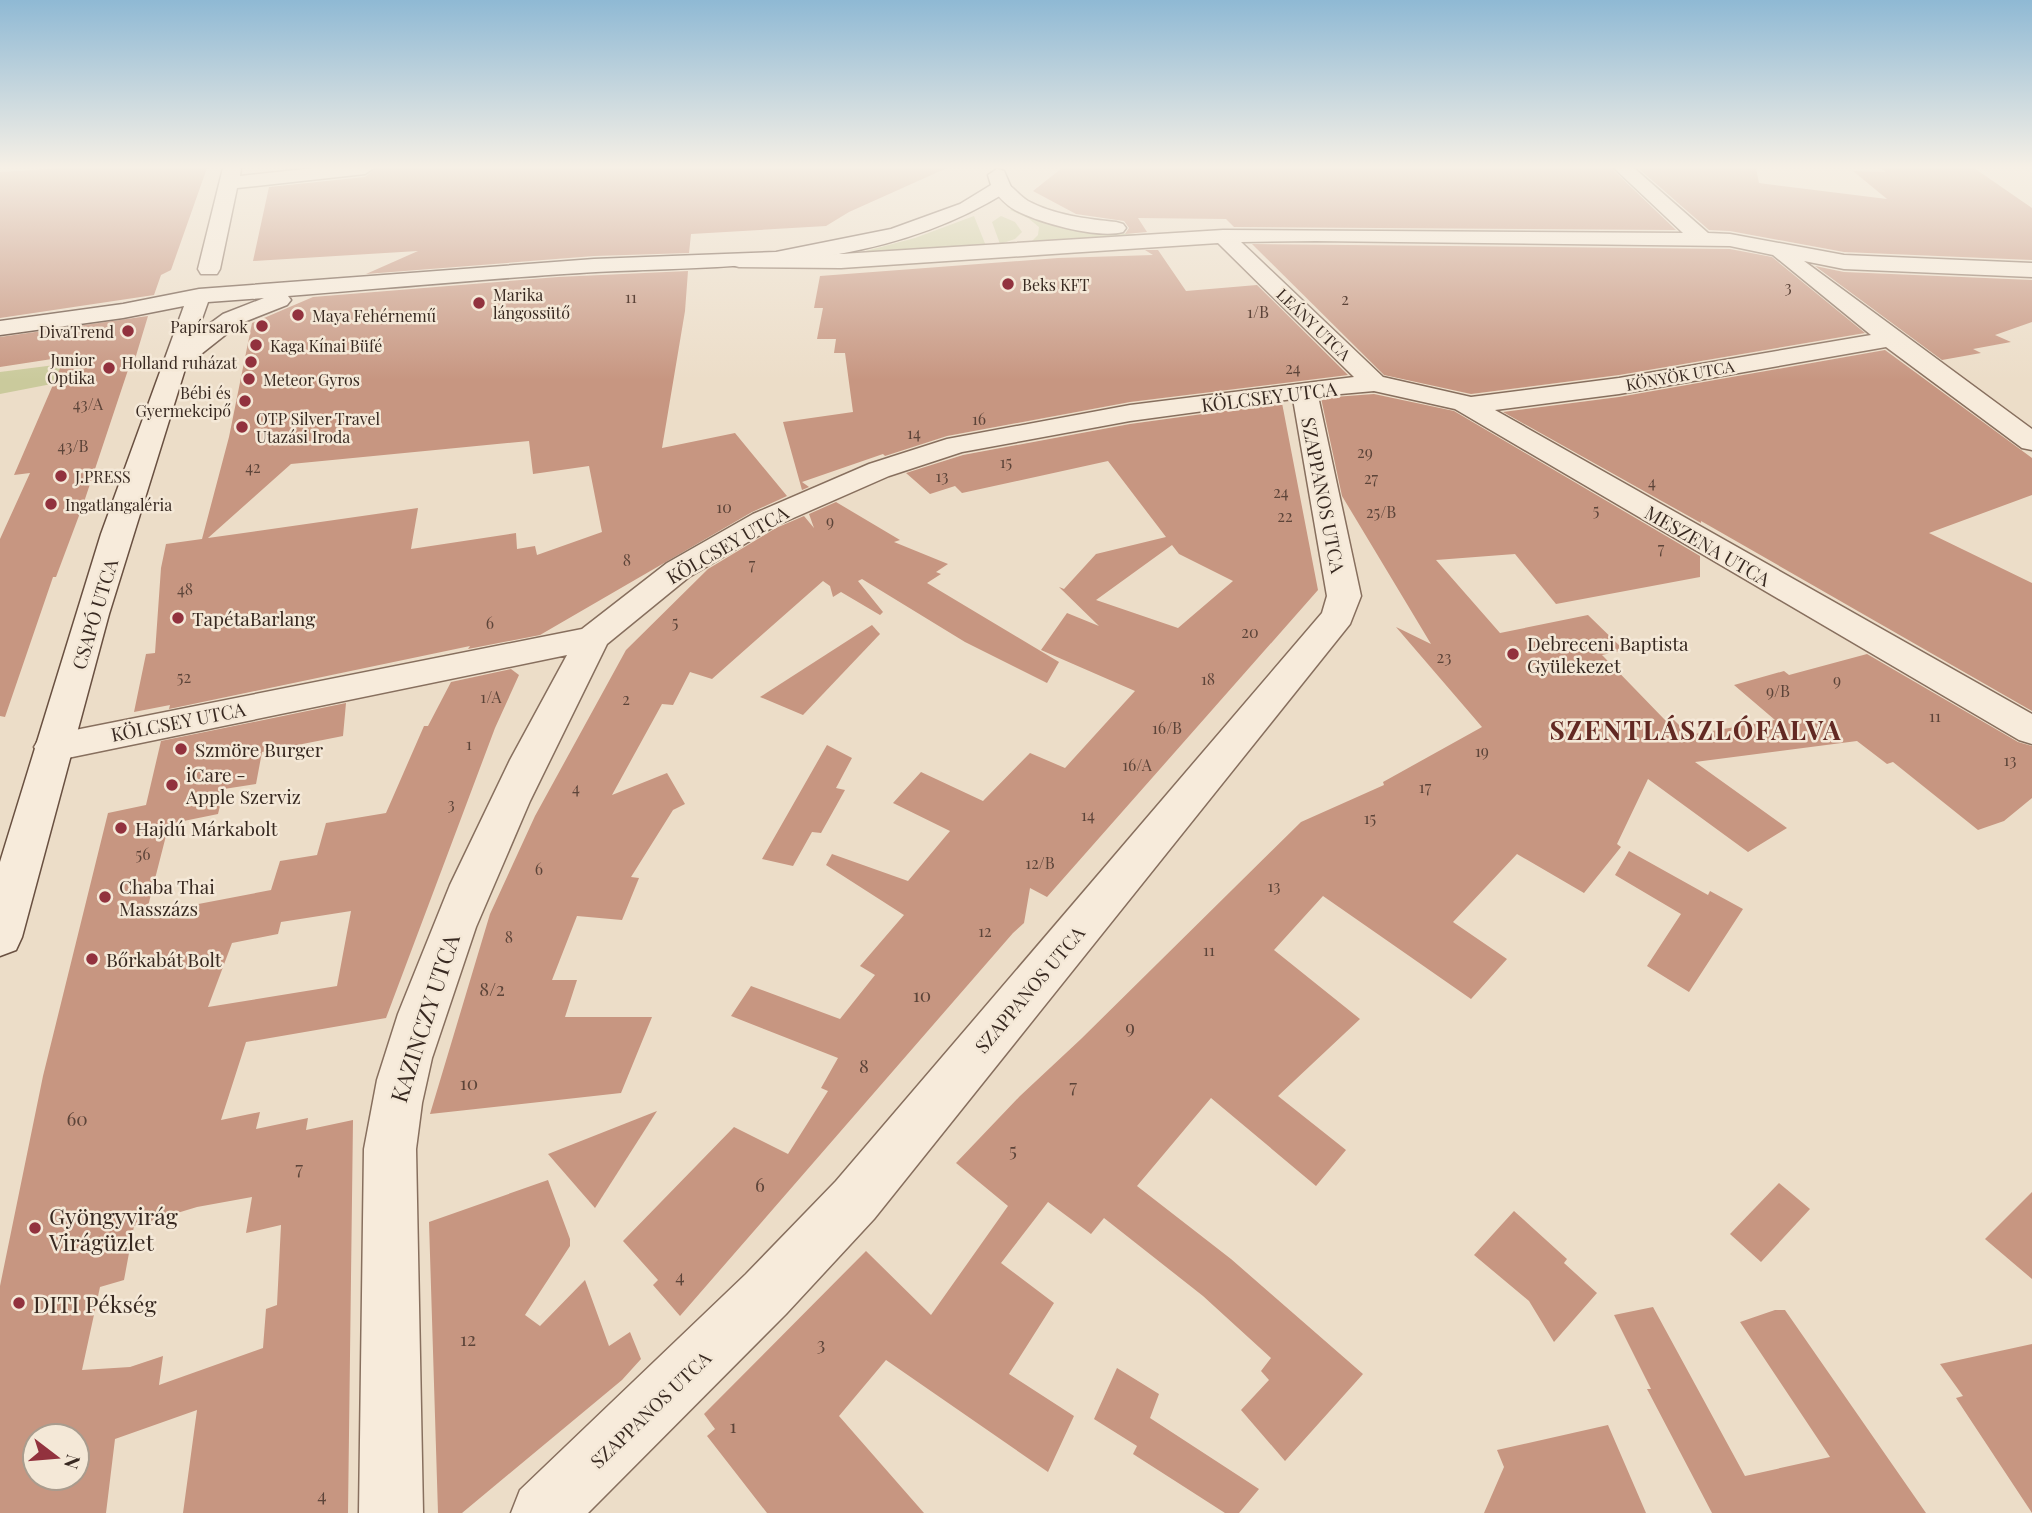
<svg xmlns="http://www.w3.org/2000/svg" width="2032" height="1513" font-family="'Playfair Display',serif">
<rect width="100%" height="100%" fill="#ecddc8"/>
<g fill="#caca9c">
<polygon points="1013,208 1118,233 1153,235 1030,243 1038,235 1039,227 1028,218 1010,210"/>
<polygon points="974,216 986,246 847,256 915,238"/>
<polygon points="1001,216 1015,222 1022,232 1015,239 1000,244 992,222"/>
<polygon points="63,364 67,381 0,394 0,372"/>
</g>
<g fill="#c79681" fill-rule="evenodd">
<polygon points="64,168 207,168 171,270 161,275 154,295 0,318 0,172"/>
<polygon points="376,168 947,168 849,212 826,226 691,234 689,253 594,256 366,274 418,251 253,261 269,187 365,177"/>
<polygon points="1062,168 1611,168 1676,230 1234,227 1226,219 1138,218 1147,232 1125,234 1129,228 1124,221 1076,214 1033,191"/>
<polygon points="1638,168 1756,168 1759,183 1887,199 1853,171 1886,172 1880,168 1974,168 2032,208 2032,260 1844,252 1730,231 1709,230"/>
<polygon points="1252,244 1730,249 1772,257 1865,333 1619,375 1471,394 1384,375"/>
<polygon points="1145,250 1158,250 1186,291 1257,285 1348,375 1130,402 947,436 885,456 883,454 802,482 809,487 802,490 783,422 853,412 845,353 834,353 836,339 817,339 823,308 814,308 820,276 1058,258 1153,255"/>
<polygon points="1815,266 1844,272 2032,280 2032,322 1995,335 2011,342 1973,349 1981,353 1942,360"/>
<path d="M688 271 685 311 662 448 735 433 787 496 752 512 540 635 468 649 470 646 169 709 170 705 134 712 146 654 155 653 161 568 166 544 202 539 229 437 252 323 313 297 558 277ZM529 441 533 474 589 466 602 532 537 555 535 546 517 549 516 533 411 549 418 508 208 538 291 464Z"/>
<polygon points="148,316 132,369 128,370 83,505 56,577 53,577 5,717 0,716 0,539 30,473 14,475 65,357 0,367 0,337"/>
<polygon points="1885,350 2032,458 2032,495 1929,533 2032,583 2032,711 1701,521 1701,523 1503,412 1619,397"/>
<polygon points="1374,394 1454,411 1700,556 1700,577 1556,604 1515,554 1436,560 1500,633 1588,615 1624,650 1602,655 1665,720 1673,719 1689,735 1775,720 1734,685 1784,671 1789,675 1867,654 2018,742 2032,746 2032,798 2004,821 1978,830 1893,762 1887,764 1857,741 1695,762 1787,828 1748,852 1648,779 1617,844 1621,847 1584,893 1517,854 1453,922 1507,959 1471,999 1323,896 1274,950 1360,1019 1278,1096 1346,1150 1316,1186 1211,1098 1137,1186 1231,1259 1363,1374 1285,1461 1241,1410 1269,1380 1261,1371 1271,1358 1203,1296 1104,1218 1091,1234 1048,1202 1001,1263 1054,1303 1009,1374 1074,1416 1048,1472 886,1360 839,1416 924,1513 767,1513 707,1436 715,1429 704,1414 866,1251 931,1315 1008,1206 956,1163 1020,1096 1081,1039 1301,822 1384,785 1383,782 1482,727 1396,627 1431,644 1342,496 1321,398"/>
<path d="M1282 403 1318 590 1047 897 1030 888 1024 923 1013 933 680 1316 653 1285 658 1280 623 1241 734 1127 788 1154 828 1091 821 1088 838 1058 731 1016 751 986 840 1019 875 975 860 966 904 915 826 865 832 854 908 881 950 831 893 803 921 772 983 801 1030 753 1065 768 1135 691 1041 650 1067 613 1099 626 1059 587 1064 589 1096 554 1166 537 1108 461 962 493 955 486 930 494 906 473 963 455 1130 424ZM1172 545 1179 554 1233 581 1178 628 1096 600Z"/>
<polygon points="836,502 900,540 894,542 948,564 936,572 941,574 927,583 1059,662 1047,683 965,642 862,579 858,581 883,612 880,615 841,592 833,597 830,586 823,581 712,679 690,672 673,705 662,704 612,795 667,773 685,804 673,810 631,877 639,878 622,920 577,916 552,980 577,980 565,1017 652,1017 621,1093 430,1114 490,914 535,816 626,650 708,569 776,528 804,516 814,528 809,514"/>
<polygon points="872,625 880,634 803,715 760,697"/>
<path d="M511 669 519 675 495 728 386 1018 246 1042 221 1120 260 1112 256 1129 308 1118 306 1130 353 1120 348 1513H183L197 1410 115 1439 106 1513H0V1286L43 1076 108 813 146 805 161 741 346 703 343 736 262 752 256 784 224 789 218 814 169 824 146 914 271 890 280 861 317 855 326 823 386 813 424 726H428L451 682ZM351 911 337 986 208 1007 232 943 278 934 281 922ZM252 1197 246 1233 281 1225 277 1305 266 1309 263 1348 159 1385 163 1356 130 1367 82 1370 100 1287 124 1280 134 1226 197 1207ZM35 1436H77V1478H35Z"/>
<polygon points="827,745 852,758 836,788 845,790 821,833 812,832 793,866 762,859"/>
<polygon points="1629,851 1708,895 1710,891 1743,909 1689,992 1647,966 1681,914 1615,875"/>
<polygon points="657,1111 595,1208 548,1154"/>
<polygon points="548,1180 570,1239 570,1246 525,1315 540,1326 585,1280 609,1346 630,1332 641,1359 622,1380 462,1513 438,1513 429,1222"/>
<polygon points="1779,1183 1810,1209 1761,1262 1730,1234"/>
<polygon points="2032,1192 2032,1279 1985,1239"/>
<polygon points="1514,1211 1567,1259 1564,1263 1597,1293 1554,1342 1529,1301 1474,1255"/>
<polygon points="1653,1307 1745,1476 1830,1457 1740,1322 1775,1310 1785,1310 1926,1513 1712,1513 1647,1389 1651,1389 1614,1315"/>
<polygon points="2032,1344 2032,1513 1956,1398 1963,1396 1940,1364"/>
<polygon points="1117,1368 1159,1394 1150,1418 1259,1489 1239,1513 1225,1513 1133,1454 1137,1446 1094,1419"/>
<polygon points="1608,1425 1646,1513 1484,1513 1504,1467 1497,1450"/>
</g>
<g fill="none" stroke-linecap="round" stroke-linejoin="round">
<g stroke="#876f5e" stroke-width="3">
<g id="street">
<polygon points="223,168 241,168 240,176 314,168 374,168 365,174 237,188 220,269 217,274 201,274 198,269"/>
<path d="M1614 168H1634L1708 233 1730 234 1844 255 2032 263V277L1844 269 1804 261 2032 429V450L2022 448 1886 347 1619 394 1495 410 2032 714V744L2019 740 1455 409 1374 391 1318 396 1361 596 1350 624 874 1219 786 1314 588 1513H511L520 1490 746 1274 836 1181 1322 613 1327 596 1293 399 1130 421 962 452 889 476 775 526 689 577 607 644 530 801 476 927 432 1058 422 1103 416 1149 423 1513H359L364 1149 377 1080 398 1014 450 885 510 760 567 655 53 761 40 757 34 747 40 737 582 629 667 563 753 514 869 464 947 439 1130 405 1354 377 1218 243 841 268 739 267 731 265 728 260 731 255 841 254 1223 230 1683 233ZM1316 241 1730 246 1773 255 1871 335 1619 378 1471 397 1383 377 1241 242Z"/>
<path d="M1001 181C1012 184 1018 195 1028 201 1054 215 1087 219 1116 222L1123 224 1126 228 1123 232C1098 239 1039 223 1015 210 1005 204 998 196 991 187L994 183Z"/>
</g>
</g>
<g stroke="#695041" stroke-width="3">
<path id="secondary" d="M997 169 1004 171 1011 187 1008 191C881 271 739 265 596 272 493 278 390 288 288 296L291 300 287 305 239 324 186 366 109 614 22 937 16 950 0 956V862L101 534 184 306 123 318 0 335V321L123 304 199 289 594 259 776 252 891 229 960 204 991 185 988 175ZM264 298 223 314 197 333 208 302Z"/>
</g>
<use href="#street" fill="#f7ebdb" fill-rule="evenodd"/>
<use href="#secondary" fill="#f7ebdb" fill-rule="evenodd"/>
</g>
<linearGradient id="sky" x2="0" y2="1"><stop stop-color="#8fb9d4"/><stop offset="0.44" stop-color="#f6f0e6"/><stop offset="1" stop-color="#f6f0e6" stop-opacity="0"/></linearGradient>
<rect width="2032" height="380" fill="url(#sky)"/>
<g fill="#92323e" stroke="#f4e8d7" stroke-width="2.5">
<circle cx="1008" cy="284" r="7"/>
<circle cx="479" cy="303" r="7"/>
<circle cx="298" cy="315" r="7"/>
<circle cx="262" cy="326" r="7"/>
<circle cx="128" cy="331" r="7"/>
<circle cx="256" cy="345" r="7"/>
<circle cx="251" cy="362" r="7"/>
<circle cx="109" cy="368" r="7"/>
<circle cx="249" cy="379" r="7"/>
<circle cx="245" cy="401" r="7"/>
<circle cx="242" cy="427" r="7"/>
<circle cx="61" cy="476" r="7"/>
<circle cx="51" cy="504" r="7"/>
<circle cx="178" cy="618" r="7"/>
<circle cx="1513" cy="654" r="7"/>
<circle cx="181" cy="749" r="7"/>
<circle cx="172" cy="785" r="7"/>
<circle cx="121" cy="828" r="7"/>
<circle cx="105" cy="897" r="7"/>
<circle cx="92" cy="959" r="7"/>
<circle cx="35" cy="1228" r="7"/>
<circle cx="19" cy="1303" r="7"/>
</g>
<g text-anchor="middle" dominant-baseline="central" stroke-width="5" stroke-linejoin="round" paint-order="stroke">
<g font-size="16" fill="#382921" stroke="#f4e8d7" text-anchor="start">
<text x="1022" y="284">Beks KFT</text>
<text x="493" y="294">Marika<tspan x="493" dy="18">lángossütő</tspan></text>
<text x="312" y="315">Maya Fehérnemű</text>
<text x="248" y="326" text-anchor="end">Papírsarok</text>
<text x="114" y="331" text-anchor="end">DivaTrend</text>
<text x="270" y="345">Kaga Kínai Büfé</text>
<text x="95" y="359" text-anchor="end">Junior<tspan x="95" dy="18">Optika</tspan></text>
<text x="237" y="362" text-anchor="end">Holland ruházat</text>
<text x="263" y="379">Meteor Gyros</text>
<text x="231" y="392" text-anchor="end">Bébi és<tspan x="231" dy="18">Gyermekcipő</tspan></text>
<text x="256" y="418">OTP Silver Travel<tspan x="256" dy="18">Utazási Iroda</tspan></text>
<text x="75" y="476">J.PRESS</text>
<text x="65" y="504">Ingatlangaléria</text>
</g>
<g font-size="16" fill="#5c4439">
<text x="1788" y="286">3</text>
<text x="631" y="296">11</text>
<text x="1345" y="298">2</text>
<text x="1258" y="311">1/B</text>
<text x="1293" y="367">24</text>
<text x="88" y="403">43/A</text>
<text x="979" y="418">16</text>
<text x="914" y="432">14</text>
<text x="73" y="445">43/B</text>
<text x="1365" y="451">29</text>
<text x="1006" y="461">15</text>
<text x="253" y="466">42</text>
<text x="942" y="475">13</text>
<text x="1371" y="477">27</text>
<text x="1652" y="481">4</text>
<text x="1281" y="491">24</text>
<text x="724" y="506">10</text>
<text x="1596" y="509">5</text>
<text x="1381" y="511">25/B</text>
<text x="1285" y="515">22</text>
<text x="830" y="520">9</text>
<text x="1661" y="547">7</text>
<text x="627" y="559">8</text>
<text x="752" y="563">7</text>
<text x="185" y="588">48</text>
<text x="675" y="621">5</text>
<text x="490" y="622">6</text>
<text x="1250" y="631">20</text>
<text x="1444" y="656">23</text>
<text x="184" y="676">52</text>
<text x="1208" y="678">18</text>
<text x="1837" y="679">9</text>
<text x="1778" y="690">9/B</text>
<text x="491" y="696">1/A</text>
<text x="626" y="698">2</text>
<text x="1935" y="715">11</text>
<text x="1167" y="727">16/B</text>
<text x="469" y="743">1</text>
<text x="1482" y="750">19</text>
<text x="2010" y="759">13</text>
<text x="1137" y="764">16/A</text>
<text x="1425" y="786">17</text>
<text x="576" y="787">4</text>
<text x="451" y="803">3</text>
<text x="1088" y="814">14</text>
<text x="1370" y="817">15</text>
<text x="143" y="853">56</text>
<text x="1040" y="862">12/B</text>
<text x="539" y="868">6</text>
<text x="1274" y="885">13</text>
<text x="985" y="930">12</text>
<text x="509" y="936">8</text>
<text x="1209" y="949">11</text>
</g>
<g font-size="16" fill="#382921" stroke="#f4e8d7">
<text transform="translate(1314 324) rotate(44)">LEÁNY UTCA</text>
<text transform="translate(1680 375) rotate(-10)">KÖNYÖK UTCA</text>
</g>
<g font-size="19" fill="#382921" stroke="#f4e8d7">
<text transform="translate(1269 396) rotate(-7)">KÖLCSEY UTCA</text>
<text transform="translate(1324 495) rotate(79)">SZAPPANOS UTCA</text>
<text transform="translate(727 544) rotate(-30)">KÖLCSEY UTCA</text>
<text transform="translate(1708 545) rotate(30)">MESZENA UTCA</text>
<text transform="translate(94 614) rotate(-73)">CSAPÓ UTCA</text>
<text transform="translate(178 721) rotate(-11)">KÖLCSEY UTCA</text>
<text transform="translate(1029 989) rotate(-50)">SZAPPANOS UTCA</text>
<text transform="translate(650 1409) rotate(-44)">SZAPPANOS UTCA</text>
</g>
<g font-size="19" fill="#382921" stroke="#f4e8d7" text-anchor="start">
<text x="192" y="618">TapétaBarlang</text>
<text x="1527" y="643">Debreceni Baptista<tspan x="1527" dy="22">Gyülekezet</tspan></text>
<text x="195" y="749">Szmöre Burger</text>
<text x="186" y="774">iCare -<tspan x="186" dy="22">Apple Szerviz</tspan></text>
<text x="135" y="828">Hajdú Márkabolt</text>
<text x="119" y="886">Chaba Thai<tspan x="119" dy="22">Masszázs</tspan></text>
<text x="106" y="959">Bőrkabát Bolt</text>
</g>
<g font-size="19" fill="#5c4439">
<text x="492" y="988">8/2</text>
<text x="922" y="994">10</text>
<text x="1130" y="1026">9</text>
<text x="864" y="1065">8</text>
<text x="469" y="1082">10</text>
<text x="1073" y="1085">7</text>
<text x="77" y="1118">60</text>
<text x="1013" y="1149">5</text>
<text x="299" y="1167">7</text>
<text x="760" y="1184">6</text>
<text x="680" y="1275">4</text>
<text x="468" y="1338">12</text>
<text x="821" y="1343">3</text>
<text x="733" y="1425">1</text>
<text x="322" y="1494">4</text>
</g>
<g font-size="23" fill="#382921" stroke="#f4e8d7">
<text transform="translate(424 1018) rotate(-72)">KAZINCZY UTCA</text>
</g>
<g font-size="23" fill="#382921" stroke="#f4e8d7" text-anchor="start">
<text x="49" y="1215">Gyöngyvirág<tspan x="49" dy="26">Virágüzlet</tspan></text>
<text x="33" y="1303">DITI Pékség</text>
</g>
<g font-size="26" font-weight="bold" letter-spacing="2" fill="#622923" stroke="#f4e8d7">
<text x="1696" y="729">SZENTLÁSZLÓFALVA</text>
</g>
</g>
<g transform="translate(56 1457) rotate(106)"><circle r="33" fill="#f4e8d7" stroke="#a99c8e" stroke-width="2"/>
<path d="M0-5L12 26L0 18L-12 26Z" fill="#92323e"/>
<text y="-10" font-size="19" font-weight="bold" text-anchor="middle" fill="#382921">N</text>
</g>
</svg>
